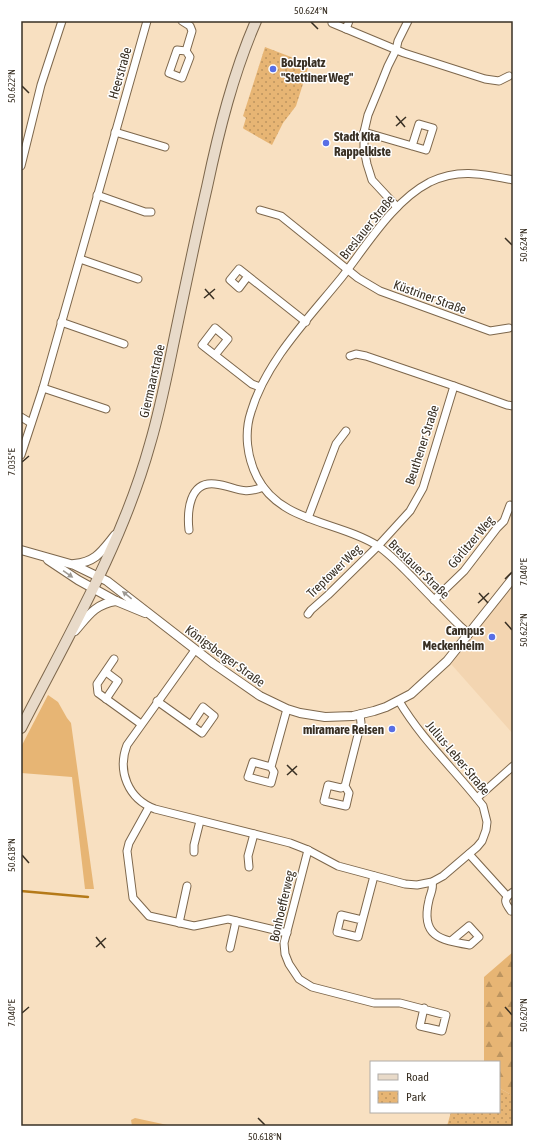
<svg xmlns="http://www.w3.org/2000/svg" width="534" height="1147" font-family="'Asap Condensed',sans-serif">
<defs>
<pattern id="forest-firs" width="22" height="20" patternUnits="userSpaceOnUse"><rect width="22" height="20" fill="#e7b574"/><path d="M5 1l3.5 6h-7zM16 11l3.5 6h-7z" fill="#bc945f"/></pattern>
<pattern id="park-dots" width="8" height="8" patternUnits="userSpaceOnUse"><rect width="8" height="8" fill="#e7b574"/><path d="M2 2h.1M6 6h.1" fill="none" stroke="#bc945f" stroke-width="1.8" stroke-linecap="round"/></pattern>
</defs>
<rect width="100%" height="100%" fill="#f8e0c1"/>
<polygon fill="#f3d5b1" points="513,584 513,734 451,664"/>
<g fill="#e7b574">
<polygon points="48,695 58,702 67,718 71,723 94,889 85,889 72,777 21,773 21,747"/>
<polygon points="135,1118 172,1126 132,1126 131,1120"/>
</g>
<polygon fill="url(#forest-firs)" points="513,952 513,1096 499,1088 499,1062 484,1062 484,977"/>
<g fill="url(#park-dots)">
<polygon points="265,47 304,62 308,68 296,106 283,123 272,145 244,129 243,128 246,118 243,116"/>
<polygon points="499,1088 513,1096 513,1126 447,1126 451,1112 499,1112"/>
</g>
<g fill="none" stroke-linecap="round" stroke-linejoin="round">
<polyline stroke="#b57a19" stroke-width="2.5" points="21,891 88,897"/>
<g stroke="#7d674c" stroke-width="9">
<g id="minor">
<polyline points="182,21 190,26 192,31 186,51"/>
<polyline points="333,21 332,23 404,53 485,79 499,81 509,76"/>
<polyline points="346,29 349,21"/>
<polygon points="177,50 186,51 190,57 182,78 169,73"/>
<polyline points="115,132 165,147"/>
<polyline points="364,132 426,150 433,128 419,124 412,146"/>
<polyline points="21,166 41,85 62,21"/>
<polyline points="97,195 145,212 151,212"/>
<polyline points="397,207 372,180 367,164 364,149 364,132 368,115 380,86 388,66 396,50 398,41 408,21"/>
<polyline points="260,210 281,216 358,278 380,291 490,331 509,328"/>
<polyline points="80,259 138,279"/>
<polyline points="248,276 239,288 230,280 239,269 306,322"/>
<polyline points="61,322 124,344"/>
<polyline points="215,355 228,339 215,328 202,345 252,384 260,387"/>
<polyline points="350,356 356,354 366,356 454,386"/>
<polyline points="43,388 106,409"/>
<polyline points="21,417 31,423"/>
<polyline points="21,455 43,388 147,21"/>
<polyline points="308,518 336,444 346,431"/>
<path d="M189 530C187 512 189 481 215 484 235 486 242 496 263 487"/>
<polyline points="434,600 464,571 497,528 504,521 510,505 513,508"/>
<polyline points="308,614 311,610 328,595 378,546 410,511 423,488 454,386 507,405 513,406"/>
<path d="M469 634 461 627C445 611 428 594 412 577 401 566 390 554 378 546 339 521 280 523 257 477 247 457 244 433 251 412 266 361 309 318 342 277 367 245 393 201 430 182 459 168 483 174 513 180"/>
<path d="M195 650 127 745C117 771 128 799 155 809L290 843 308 850 338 866 405 884 417 885 432 882 443 876 477 847 482 841 486 830 487 822 483 806C456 771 422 740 399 701"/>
<polyline points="114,659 97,684 98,693 141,724"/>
<polyline points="106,672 118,681 106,699"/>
<polyline points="157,701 202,733 214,716 203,707 191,725"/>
<polyline points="271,767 253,762 248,777 271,783 274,772 271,767 287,709"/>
<polyline points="345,786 341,788 328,785 324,801 346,806 349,793 345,786 361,723 360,714"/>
<polyline points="477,798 513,766"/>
<polyline points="149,807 129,843 127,851 133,898 149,916 194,926 228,919 287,933"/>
<polyline points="308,850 284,943 285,954 289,964 299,979 312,987 374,1003 400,1003 446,1015 442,1031 420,1026 424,1008"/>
<polyline points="194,852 194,845 200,821"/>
<polyline points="469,854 507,896"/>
<polyline points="249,867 248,856 254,834"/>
<path d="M432 882C434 889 430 894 429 900 420 937 441 940 470 945L479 937 469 926 451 941"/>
<path d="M513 892C503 899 504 902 511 911L513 909"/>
<polyline points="362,920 341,915 337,932 358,937 374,876"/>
<polyline points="179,923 187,886"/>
<polyline points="230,948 236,921"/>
</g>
</g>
<g stroke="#7d674c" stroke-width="10">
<g id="tertiary">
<polyline points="21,550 74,565 107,581 214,664 260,696 287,709 300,713 325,717 353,716 374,711 386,707 411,694 447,661 513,578"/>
<polyline points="48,560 78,580 116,601 145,613"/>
<path d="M74 564C96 562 102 551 115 535"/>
<path d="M75 631C88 616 95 604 116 601"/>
</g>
</g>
<g stroke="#7d674c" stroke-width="12">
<path id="secondary" d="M21 728C68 636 122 545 150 444 161 407 168 369 176 331 186 283 196 235 207 187 219 130 233 74 256 21"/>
</g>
<use href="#minor" stroke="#fff" stroke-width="7"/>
<use href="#tertiary" stroke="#fff" stroke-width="8"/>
<use href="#secondary" stroke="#e8dac9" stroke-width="10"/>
</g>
<defs><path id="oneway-solid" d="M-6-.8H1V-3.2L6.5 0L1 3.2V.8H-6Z"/></defs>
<g fill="#9c9892">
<use href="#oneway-solid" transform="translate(68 574) rotate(35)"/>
<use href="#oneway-solid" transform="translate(127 595) rotate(-141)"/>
</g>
<path fill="none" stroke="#393024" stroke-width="1.5" d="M311 22 318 29M22 86 29 93M396 116 405 127M396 126 406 117M505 238 512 245M205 289 214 299M204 298 215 289M22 462 29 456M505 579 512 572M479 593 488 603M478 603 489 593M505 622 512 630M287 765 297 775M287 775 297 766M22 855 29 863M96 937 105 948M96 947 106 938M505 1007 512 1015M22 1013 29 1007M258 1118 265 1125"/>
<g fill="#586ee5" stroke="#fff" stroke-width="1.5">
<circle cx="273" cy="69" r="4"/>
<circle cx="326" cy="143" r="4"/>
<circle cx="492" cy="637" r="4"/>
<circle cx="392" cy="729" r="4"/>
</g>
<g text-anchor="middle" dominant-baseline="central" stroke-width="3" stroke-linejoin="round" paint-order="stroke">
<g font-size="13" font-weight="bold" fill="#393024" stroke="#fff" text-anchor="start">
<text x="281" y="62">Bolzplatz<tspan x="281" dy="15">"Stettiner Weg"</tspan></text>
<text x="334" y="136">Stadt Kita<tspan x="334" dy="15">Rappelkiste</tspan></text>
<text x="484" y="630" text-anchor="end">Campus<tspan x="484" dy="15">Meckenheim</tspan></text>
<text x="384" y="729" text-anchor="end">miramare Reisen</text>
</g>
<g font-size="13" fill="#393024" stroke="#fff">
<text transform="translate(120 73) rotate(-74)">Heerstraße</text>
<text transform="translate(367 227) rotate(-51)">Breslauer Straße</text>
<text transform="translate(430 297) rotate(20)">Küstriner Straße</text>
<text transform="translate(152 381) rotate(-77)">Giermaarstraße</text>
<text transform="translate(422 445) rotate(-72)">Beuthener Straße</text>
<text transform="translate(471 542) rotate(-50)">Görlitzer Weg</text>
<text transform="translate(419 569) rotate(44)">Breslauer Straße</text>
<text transform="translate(334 571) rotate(-44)">Treptower Weg</text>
<text transform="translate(225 656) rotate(36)">Königsberger Straße</text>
<text transform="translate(458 758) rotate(50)">Julius-Leber-Straße</text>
<text transform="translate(282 906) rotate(-77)">Bonhoefferweg</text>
</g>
</g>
<rect width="534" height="1147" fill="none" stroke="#ffffff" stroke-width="44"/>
<rect x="370" y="1061" width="130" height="52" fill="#ffffff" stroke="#b0aca7"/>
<rect x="378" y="1074" width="20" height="6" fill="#e8dac9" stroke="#b0aca7"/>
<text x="406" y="1081" font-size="12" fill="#393024">Road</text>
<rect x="378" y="1091" width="20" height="12" fill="url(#park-dots)" stroke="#b0aca7"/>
<text x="406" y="1101" font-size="12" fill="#393024">Park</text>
<rect x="22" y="22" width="490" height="1103" fill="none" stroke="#393024" stroke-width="1.5"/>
<g font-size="10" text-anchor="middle" fill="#393024">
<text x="311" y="14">50.624°N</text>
<text transform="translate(11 86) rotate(-90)" y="4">50.622°N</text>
<text transform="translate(523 245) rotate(-90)" y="4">50.624°N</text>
<text transform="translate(11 462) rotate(-90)" y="4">7.035°E</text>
<text transform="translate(523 572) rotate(-90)" y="4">7.040°E</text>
<text transform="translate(523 630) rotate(-90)" y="4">50.622°N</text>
<text transform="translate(11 855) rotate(-90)" y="4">50.618°N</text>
<text transform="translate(11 1013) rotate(-90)" y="4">7.040°E</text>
<text transform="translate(523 1015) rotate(-90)" y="4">50.620°N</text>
<text x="265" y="1140">50.618°N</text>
</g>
</svg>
